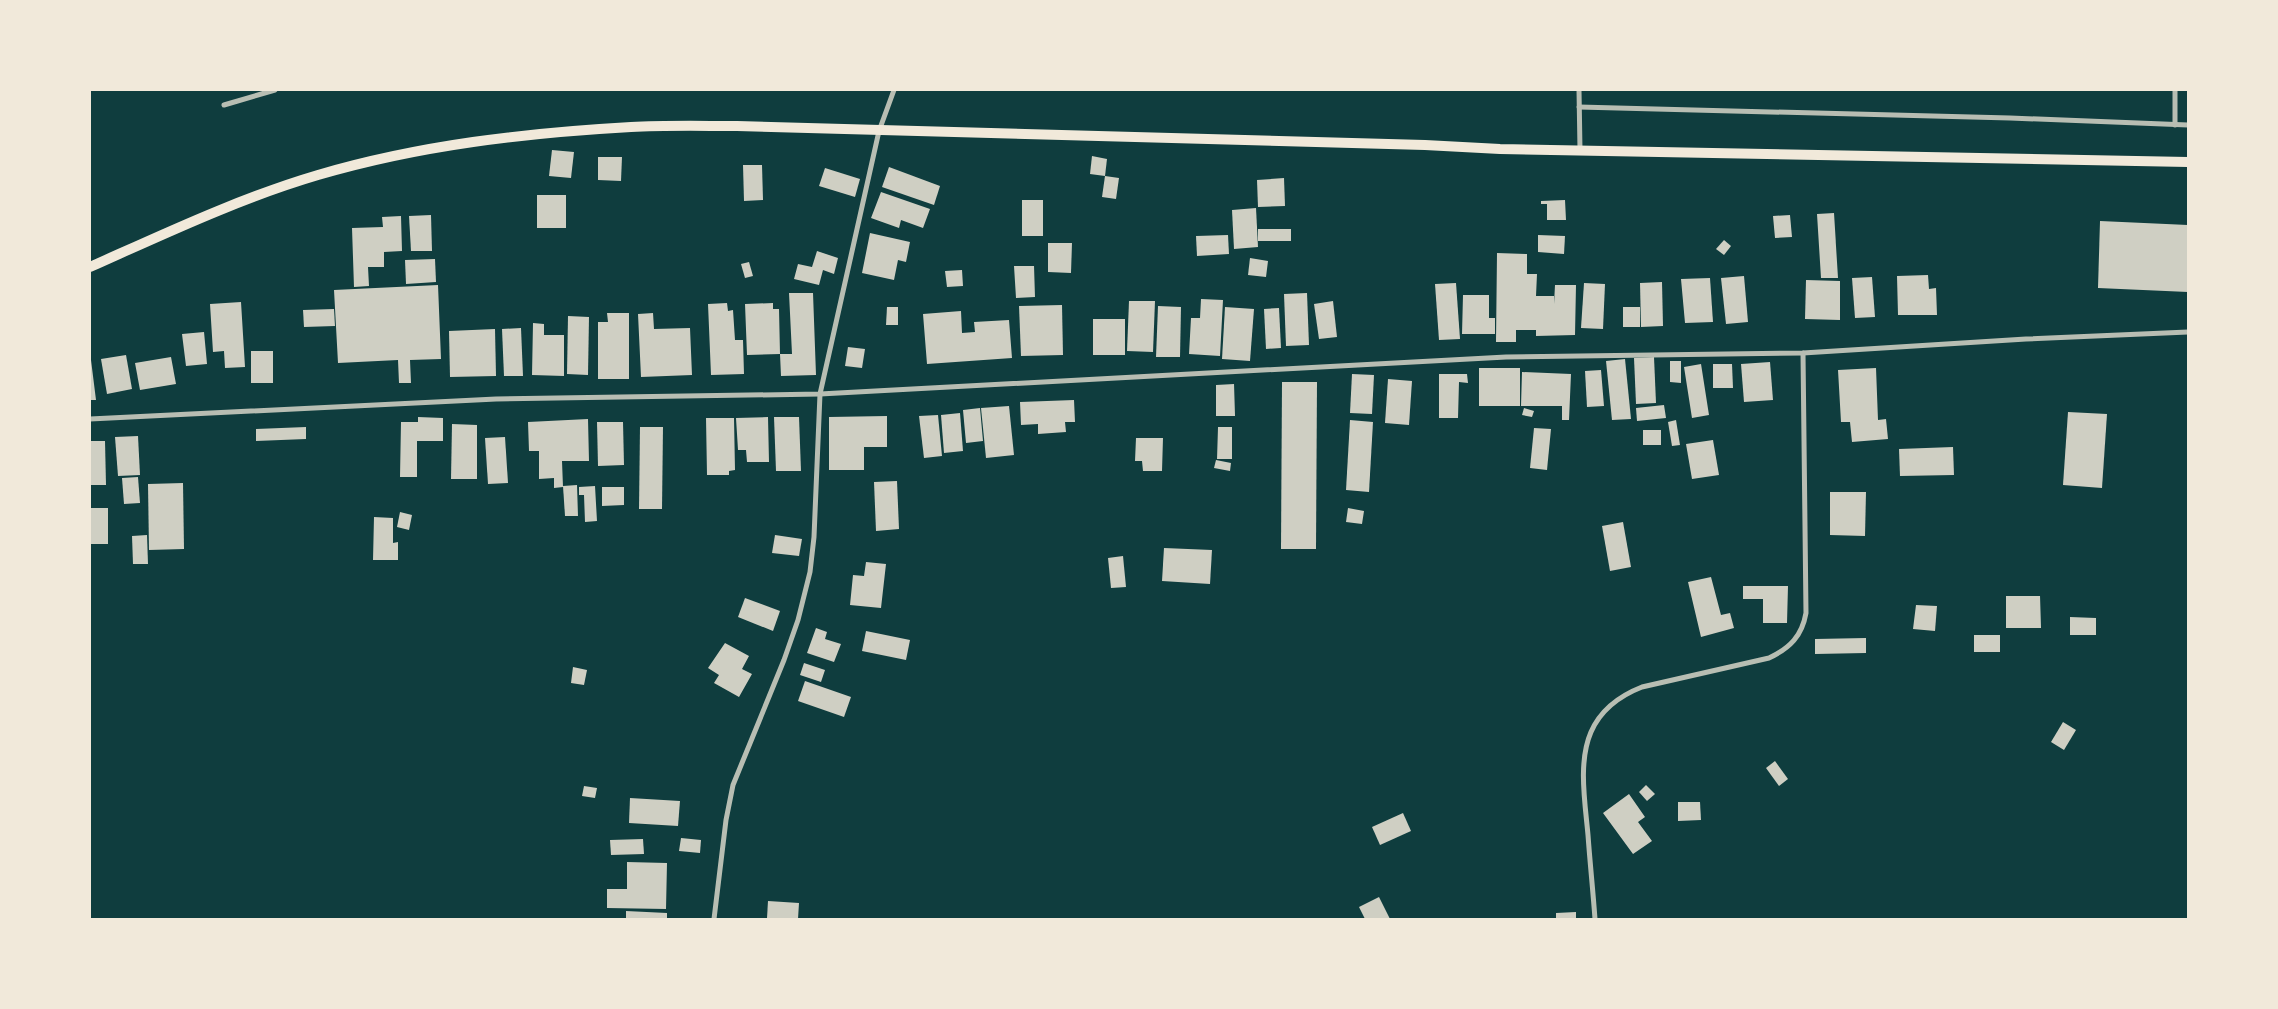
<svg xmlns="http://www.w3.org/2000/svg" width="2278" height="1009" font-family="'Varela Round',sans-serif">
<rect width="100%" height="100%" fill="#0f3d3e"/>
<g fill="#cfcfc3">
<polygon points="552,150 574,152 571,178 549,176"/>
<polygon points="1092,156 1107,159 1105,176 1090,174"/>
<polygon points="598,157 622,157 621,181 598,180"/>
<polygon points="743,165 762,165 763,200 744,201"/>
<polygon points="889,167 940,186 934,205 882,187"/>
<polygon points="825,168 860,179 855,197 819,186"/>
<polygon points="1105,176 1119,178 1116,199 1102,197"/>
<polygon points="1284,178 1285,206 1258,207 1257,180"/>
<polygon points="881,192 930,209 923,228 901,220 899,228 871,218"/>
<rect x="537" y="195" width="29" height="33"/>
<rect x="1022" y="200" width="21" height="36"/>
<polygon points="1565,200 1566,220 1547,220 1547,204 1541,204 1541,201"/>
<polygon points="1256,208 1258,247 1234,249 1232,210"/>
<polygon points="1834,213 1838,278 1821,278 1817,214"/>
<polygon points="431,215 432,251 411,251 409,216"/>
<polygon points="1790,215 1792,237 1775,238 1773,216"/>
<polygon points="401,216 402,251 384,252 384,267 368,267 369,286 354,287 352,228 383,227 382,217"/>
<polygon points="2100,221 2188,225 2188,292 2098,288"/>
<rect x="1258" y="229" width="33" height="12"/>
<polygon points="870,233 910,242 906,262 898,260 894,280 862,273"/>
<polygon points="1228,235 1229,254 1197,256 1196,236"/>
<polygon points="1538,235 1565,236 1564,254 1538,252"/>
<polygon points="1724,240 1731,246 1724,255 1716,249"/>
<polygon points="1048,243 1072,243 1071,273 1048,272"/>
<polygon points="817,251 838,258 834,274 823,270 819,285 794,279 798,264 812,267"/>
<polygon points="1497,253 1527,254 1527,274 1537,274 1536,296 1554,296 1554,304 1555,285 1576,285 1575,335 1536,336 1536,330 1516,330 1516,342 1496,342"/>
<polygon points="1250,258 1268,261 1266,277 1248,275"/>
<polygon points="435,259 436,282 406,284 405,260"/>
<polygon points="749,262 753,276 745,278 741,264"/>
<polygon points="1014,266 1034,266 1035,297 1016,298"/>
<polygon points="962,270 963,286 947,287 945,271"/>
<polygon points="1928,275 1929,289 1936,288 1937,315 1898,315 1897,276"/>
<polygon points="1744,276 1748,322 1726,324 1721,278"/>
<polygon points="1872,277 1875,317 1855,318 1852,278"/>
<polygon points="1710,278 1713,322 1685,323 1681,279"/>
<polygon points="1806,280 1840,281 1840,320 1805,319"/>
<polygon points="1662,282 1663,326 1641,327 1640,283"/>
<polygon points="1456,283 1460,339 1439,340 1435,284"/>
<polygon points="1584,283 1605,284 1603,329 1581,328"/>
<polygon points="438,285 441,359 410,360 411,383 399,383 398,360 338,363 334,290"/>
<polygon points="789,293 813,293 816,375 781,376 780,354 747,355 745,304 773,303 773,309 779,309 780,354 792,354"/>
<polygon points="1307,293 1309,345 1286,346 1284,294"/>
<polygon points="1463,295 1489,295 1489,318 1495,318 1495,334 1462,334"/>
<polygon points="1201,299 1223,300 1220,356 1189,354 1191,318 1200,318"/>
<polygon points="1129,301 1155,301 1153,352 1127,351"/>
<polygon points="1333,301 1337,337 1319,339 1314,304"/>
<polygon points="241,302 245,367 225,368 224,351 213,352 210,304"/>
<polygon points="727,303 728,311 733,310 735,340 743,340 744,374 711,375 708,304"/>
<polygon points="1062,305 1063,355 1021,356 1019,306"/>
<polygon points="1158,306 1181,307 1180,357 1156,357"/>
<polygon points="887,307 898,307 898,325 886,325"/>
<polygon points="1225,307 1254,309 1250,361 1222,359"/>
<rect x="1623" y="307" width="17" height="20"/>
<polygon points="1279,308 1281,348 1266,349 1264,309"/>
<polygon points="334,309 335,326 304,327 303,310"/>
<polygon points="961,311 962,333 975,332 974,322 1009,320 1012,358 927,364 923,314"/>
<polygon points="607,313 629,313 629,379 598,379 598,322 608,322"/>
<polygon points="653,313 654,329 690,328 692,375 641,377 638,314"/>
<polygon points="568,316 589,317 588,375 567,374"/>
<rect x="1093" y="319" width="32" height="36"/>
<polygon points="533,323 544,324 544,335 564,335 564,376 532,375"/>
<polygon points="521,328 523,376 504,376 502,329"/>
<polygon points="495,329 496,376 450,377 449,331"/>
<polygon points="204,332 207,364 186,366 182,334"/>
<polygon points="848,347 865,349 862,368 845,366"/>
<rect x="251" y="351" width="22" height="32"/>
<polygon points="90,352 96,400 90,400"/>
<polygon points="126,355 132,389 107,394 101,359"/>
<polygon points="171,357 176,384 140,390 135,363"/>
<polygon points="1654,357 1656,403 1636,404 1634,358"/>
<polygon points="1625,359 1631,419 1612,420 1606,361"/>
<polygon points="1670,361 1681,361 1681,383 1670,382"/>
<polygon points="1770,362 1773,400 1744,402 1741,364"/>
<polygon points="1701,364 1709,415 1692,418 1684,367"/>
<polygon points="1713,364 1732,364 1733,388 1713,388"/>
<rect x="1479" y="368" width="41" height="38"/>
<polygon points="1876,368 1878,420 1886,419 1888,439 1852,442 1850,422 1841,422 1838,370"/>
<polygon points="1601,370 1604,406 1587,407 1585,371"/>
<polygon points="1522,372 1571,374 1569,420 1562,420 1562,406 1521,406"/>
<polygon points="1352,374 1374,375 1372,414 1350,413"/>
<polygon points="1439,374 1467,374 1468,383 1459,382 1458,418 1439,418"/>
<polygon points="1388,379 1412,381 1409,425 1385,423"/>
<polygon points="1282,382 1317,382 1316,549 1281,549"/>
<polygon points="1234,384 1235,416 1216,416 1216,385"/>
<polygon points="1074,400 1075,422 1065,422 1066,432 1038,434 1038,424 1021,425 1020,402"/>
<polygon points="1664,405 1666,418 1637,421 1636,408"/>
<polygon points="1009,406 1014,455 986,458 981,408"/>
<polygon points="980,408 983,441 966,443 963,410"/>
<polygon points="1524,408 1534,411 1532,417 1522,415"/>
<polygon points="2068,412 2107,414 2102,488 2063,485"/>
<polygon points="960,413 963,451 944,453 941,415"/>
<polygon points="938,415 942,456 924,458 919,416"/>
<polygon points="887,416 887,447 864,447 864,470 829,470 829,417"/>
<polygon points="418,417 443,418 443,441 417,441 417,477 400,477 401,422 418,422"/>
<polygon points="768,417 769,462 747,462 746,450 738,450 736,418"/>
<polygon points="774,417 799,417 801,471 776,471"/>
<polygon points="706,418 734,418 735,470 729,471 729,475 707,475"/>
<polygon points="588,419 589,461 562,461 563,487 554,488 554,478 539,479 539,451 529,451 528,422"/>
<polygon points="1350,420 1373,422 1369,492 1346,490"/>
<polygon points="1676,420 1680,445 1672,446 1668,422"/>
<polygon points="597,422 623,422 624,465 598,466"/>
<polygon points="452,424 477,425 477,479 451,479"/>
<polygon points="306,427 306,439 256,441 256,429"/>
<polygon points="640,427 663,427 662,509 639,509"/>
<polygon points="1218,427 1232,427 1232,459 1217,459"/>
<polygon points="1534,428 1551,429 1547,470 1530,468"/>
<rect x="1643" y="430" width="18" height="15"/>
<polygon points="138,436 140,475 118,476 115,437"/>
<polygon points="505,437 508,483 488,484 485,438"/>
<polygon points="1136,438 1163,438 1162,471 1143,471 1142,461 1135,461"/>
<polygon points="1713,440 1719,475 1692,479 1686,444"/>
<polygon points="90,441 105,441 106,485 90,485"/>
<polygon points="1953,447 1954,475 1900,476 1899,449"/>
<polygon points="1216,460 1231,463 1230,471 1214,468"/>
<polygon points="138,477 140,503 124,504 122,478"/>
<polygon points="897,481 899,529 876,531 874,482"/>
<polygon points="183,483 184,549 149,550 148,484"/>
<polygon points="577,485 578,516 565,516 563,486"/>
<polygon points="595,486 597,521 585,522 584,495 579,495 579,487"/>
<polygon points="602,487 624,487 624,505 602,506"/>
<polygon points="1830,492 1866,492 1865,536 1830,535"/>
<rect x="90" y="508" width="18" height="36"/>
<polygon points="1348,508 1364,511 1362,524 1346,522"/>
<polygon points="400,512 412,515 409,530 397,527"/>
<polygon points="374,517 393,518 393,543 398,542 398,560 373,560"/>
<polygon points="1623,522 1631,567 1610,571 1602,526"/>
<polygon points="147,535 148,564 133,564 132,536"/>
<polygon points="775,535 802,539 799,556 772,553"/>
<polygon points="1164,548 1212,550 1210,584 1162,581"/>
<polygon points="1123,556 1126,587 1111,588 1108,558"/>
<polygon points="866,562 886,564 881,608 850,605 853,575 864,576"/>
<polygon points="1711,577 1721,615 1730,613 1734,628 1701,637 1688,582"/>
<polygon points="1743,586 1788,586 1787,623 1763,623 1763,599 1743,599"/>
<polygon points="2006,596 2040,596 2041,628 2006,628"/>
<polygon points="745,598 780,611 773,631 738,617"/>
<polygon points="1916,605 1937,606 1935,631 1913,629"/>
<polygon points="2070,617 2096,618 2096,635 2070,635"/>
<polygon points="816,628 827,632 825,639 841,644 834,662 807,653"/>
<polygon points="866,631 910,640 906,660 862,651"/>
<rect x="1974" y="635" width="26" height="17"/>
<polygon points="1866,638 1866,653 1815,654 1815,639"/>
<polygon points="725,643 749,656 742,669 752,674 739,697 714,683 719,675 708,668"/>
<polygon points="804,663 825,670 821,682 800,675"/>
<polygon points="573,667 587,670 584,685 571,683"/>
<polygon points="805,681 851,697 844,717 798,701"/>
<polygon points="2063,722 2076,730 2064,750 2051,742"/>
<polygon points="1775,761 1788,779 1779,786 1766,768"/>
<polygon points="1646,785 1655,794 1647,801 1639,792"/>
<polygon points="584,786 597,788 595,798 582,796"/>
<polygon points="1629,794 1645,817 1638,822 1652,841 1633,854 1603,813"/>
<polygon points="630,798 680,801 678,826 629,823"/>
<polygon points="1678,802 1700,802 1701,820 1678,821"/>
<polygon points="1403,813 1411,831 1380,845 1372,827"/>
<polygon points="681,838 701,840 700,853 679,851"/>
<polygon points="643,839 644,854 611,855 610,840"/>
<polygon points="627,862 667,863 666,909 607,908 607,889 627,889"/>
<polygon points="1379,897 1390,919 1365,919 1359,907"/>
<polygon points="768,901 799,903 798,919 767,918"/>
<polygon points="626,911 667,913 667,919 626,919"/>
<polygon points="1576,912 1576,919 1556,919 1556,913"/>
</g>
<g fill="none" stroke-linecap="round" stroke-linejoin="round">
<g stroke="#b8beb3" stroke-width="5">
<polyline points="1579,90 1580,150"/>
<polyline points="2175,90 2175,125"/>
<polyline points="224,105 275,90"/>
<polyline points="1579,107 2010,118 2188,125"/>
<polyline points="90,419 496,399 820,394 1506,357 1803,353 2026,339 2188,332"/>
<polyline points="714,919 726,820 733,785 784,660 798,620 810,572 814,537 820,394 879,131 894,90"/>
<path d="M1595 919C1593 891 1590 863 1588 835 1585 802 1578 762 1591 732 1601 709 1619 696 1642 687L1769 658C1790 648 1802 636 1806 613L1803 353"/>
</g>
<path stroke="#f1e9da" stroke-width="10" d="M90 267C164 234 240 198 318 175 420 145 525 133 631 127 666 125 702 126 737 126L1425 145 1500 149 2188 162"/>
</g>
<rect width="2278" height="1009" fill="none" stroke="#f1e9da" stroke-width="182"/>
</svg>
